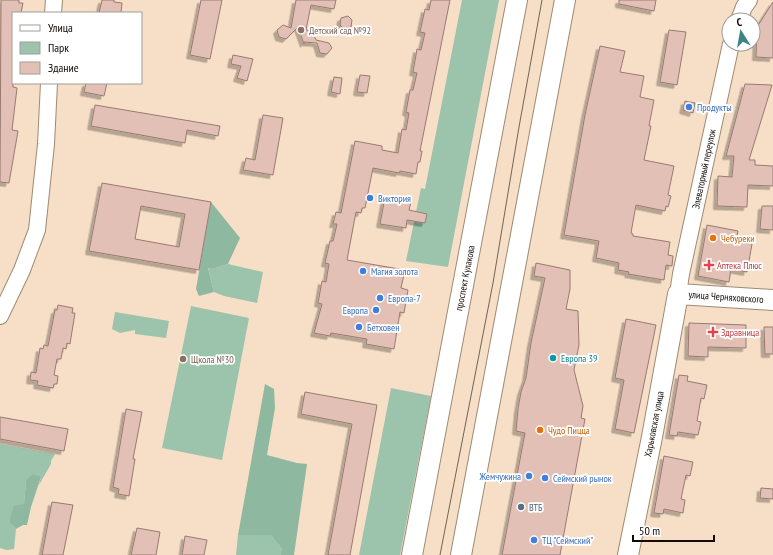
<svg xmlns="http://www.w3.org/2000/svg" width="773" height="555" font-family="'PT Sans Narrow',sans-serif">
<defs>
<filter id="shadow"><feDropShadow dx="-3.5" dy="3.5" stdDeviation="0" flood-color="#0004"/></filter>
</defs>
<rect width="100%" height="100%" fill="#f6dfc6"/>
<g fill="#9cc4ac">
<polygon points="462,0 499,0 448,267 406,261 421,188 425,189"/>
<polygon points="228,264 263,272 257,303 224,296 214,292 208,267 215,268"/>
<polygon points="191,306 249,318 222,460 162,448"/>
<polygon points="115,312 169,321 166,338 135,334 135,330 120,333 112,329"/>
<polygon points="391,388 431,396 400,555 359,555"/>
<polygon points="0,444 55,454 51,461 51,464 39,485 41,477 26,480 24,504 12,515 9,522 16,529 14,549 7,550 0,548"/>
<polygon points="258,534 271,535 282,549 280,555 236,555 238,535"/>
</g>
<g fill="#8fb8a0">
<polygon points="211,202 240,238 228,264 215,268 208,268 214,292 199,296 196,289"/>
<polygon points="265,384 274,389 275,408 267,455 297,463 307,464 294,555 280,555 282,549 271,535 238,535"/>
<polygon points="33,474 41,477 31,507 27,525 23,525 16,529 9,522 14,506 24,504 26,480"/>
</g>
<g fill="#e2c0b6" stroke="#997a71" fill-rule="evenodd" filter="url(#shadow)">
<polygon points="1,0 19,0 19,3 23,3 21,13 13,13 13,87 17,88 12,130 18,131 9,183 0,182"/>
<polygon points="102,0 114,0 114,2 122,3 121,13 99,13"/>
<polygon points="201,0 222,0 210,59 190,55"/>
<polygon points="296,0 336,0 334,9 311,5 306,30 312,31 316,40 329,43 332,48 327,54 320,53 317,43 304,42 304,44 298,27 286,39 279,37 277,30 283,25 291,28"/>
<polygon points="431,0 450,0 420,151 422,151 420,162 418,162 416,174 400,171 399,173 373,168 365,208 362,208 361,213 356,212 347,260 405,270 401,288 408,290 404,313 400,312 394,349 366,344 367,339 331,333 330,336 314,333 322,304 318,303 322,281 326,282 329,264 325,263 330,241 333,241 337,224 333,224 336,212 341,213 355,141 382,146 382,150 398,153 402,129 406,130 409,113 406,112 410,90 413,90 417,73 413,72 417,49 421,50 425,33 420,32 425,9 429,10"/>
<polygon points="619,0 656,0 654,11 619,4"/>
<polygon points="773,2 773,58 756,57 757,27"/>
<polygon points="348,16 352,20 351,27 344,29 340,25 341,18"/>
<polygon points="669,30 686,32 677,85 660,82"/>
<polygon points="600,46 625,51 620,72 644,76 640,97 654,100 649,126 651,126 644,160 674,166 668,195 671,196 668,207 666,206 665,211 636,205 631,233 633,234 633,236 670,242 668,255 673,256 672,266 666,265 664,280 628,274 629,272 618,270 619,263 596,258 599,241 564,235 585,115"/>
<polygon points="233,55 253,59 247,81 237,78 241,66 231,64"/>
<polygon points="360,75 370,76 367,93 357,92"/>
<polygon points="334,77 342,78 340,94 331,92"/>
<polygon points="86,83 107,83 104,96 84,92"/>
<polygon points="745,84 772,85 749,160 755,160 755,165 773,166 773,186 748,185 747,207 717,206 718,176 732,177 734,156 726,156"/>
<polygon points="685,101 695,103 693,113 683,110"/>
<polygon points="95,105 220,126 218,136 187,130 185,143 91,126"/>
<polygon points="263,115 283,118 273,175 243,170 246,158 255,160"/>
<path d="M102 183 211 202 199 270 89 251ZM141 206 185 214 179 247 135 239Z"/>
<polygon points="385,197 411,202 409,210 427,214 425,223 407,220 406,228 380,224"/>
<polygon points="762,206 773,206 773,230 760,229"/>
<polygon points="707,225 738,231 736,241 752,244 747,272 731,269 729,282 698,276"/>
<polygon points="536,263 570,270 570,289 566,309 578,311 579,345 574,370 583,406 581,418 585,419 560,555 502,555 525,433 516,431 518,409 521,392 526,378 531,343 545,278 534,276"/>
<polygon points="58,305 73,308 72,313 75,313 70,344 67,343 66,349 63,348 61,359 57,359 54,375 58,376 57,384 54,384 53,388 37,385 38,381 30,380 31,372 36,373 40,348 43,349 44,345 48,346 55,310 57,310"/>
<polygon points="626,319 656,325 634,433 615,429 624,380 615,378"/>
<polygon points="689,323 746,325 746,348 708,347 708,357 688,356"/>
<polygon points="764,327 773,327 773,354 765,354"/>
<polygon points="679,375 688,376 687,381 707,385 704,399 701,398 697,421 701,422 698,435 678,432 677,436 669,435"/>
<polygon points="305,392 377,405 350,555 328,555 352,424 301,414"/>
<polygon points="126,409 142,412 133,459 135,459 129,496 118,494 119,489 113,487"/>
<polygon points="0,417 68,429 64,451 0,439"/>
<polygon points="664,456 693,462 690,476 686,475 681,499 685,500 683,513 664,509 663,514 654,513"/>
<polygon points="761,488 773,489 773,499 760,498"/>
<polygon points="52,502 73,505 63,555 42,555"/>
<polygon points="137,528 160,532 156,555 131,555"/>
<polygon points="185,536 207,540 204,555 182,555"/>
</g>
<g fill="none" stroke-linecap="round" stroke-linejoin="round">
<g stroke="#9f8a73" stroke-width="18">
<g id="minor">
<polyline points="53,13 54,0"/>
<polyline points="739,20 744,7 749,0"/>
<polyline points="678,294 681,274 731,44"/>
<polyline points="0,316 22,270 37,230 46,144 49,83"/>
</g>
</g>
<g stroke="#9f8a73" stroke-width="22">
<g id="major">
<polyline points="412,555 517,0"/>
<polyline points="461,555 565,0"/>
<polyline points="628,555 652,437 678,294 773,300"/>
</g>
</g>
<use href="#minor" stroke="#fff" stroke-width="16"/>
<use href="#major" stroke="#fff" stroke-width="20"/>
<polyline stroke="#716355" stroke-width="1" points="440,555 493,283 519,127 542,0"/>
</g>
<g fill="#8d6e63" stroke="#fff" stroke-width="1.5">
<circle cx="301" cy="30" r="4"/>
<circle cx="183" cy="359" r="4"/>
</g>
<g fill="#3f7fe0" stroke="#fff" stroke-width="1.5">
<circle cx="689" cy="107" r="4"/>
<circle cx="370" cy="198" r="4"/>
<circle cx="363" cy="271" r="4"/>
<circle cx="380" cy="298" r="4"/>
<circle cx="376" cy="310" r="4"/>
<circle cx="359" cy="327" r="4"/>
<circle cx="529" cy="476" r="4"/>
<circle cx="545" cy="478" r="4"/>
<circle cx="534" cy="540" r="4"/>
</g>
<g fill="#e8710a" stroke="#fff" stroke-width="1.5">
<circle cx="713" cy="238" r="4"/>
<circle cx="540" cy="430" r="4"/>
</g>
<g fill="#e0444e" stroke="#fff" stroke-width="1.5">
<path d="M707 259h4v4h4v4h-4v4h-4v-4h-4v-4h4z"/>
<path d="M711 326h4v4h4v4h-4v4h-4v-4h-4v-4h4z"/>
</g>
<circle fill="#0f9aa8" stroke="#fff" stroke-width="1.5" cx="553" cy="358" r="4"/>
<circle fill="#5c6f8a" stroke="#fff" stroke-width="1.5" cx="521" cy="507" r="4"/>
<g text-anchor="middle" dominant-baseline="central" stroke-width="3.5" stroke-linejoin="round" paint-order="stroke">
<g font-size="10" fill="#785e54" stroke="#fff" text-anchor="start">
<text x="309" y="30">Детский сад №92</text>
<text x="191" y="359">Щкола №30</text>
</g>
<g font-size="10" fill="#366cbe" stroke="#fff" text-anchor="start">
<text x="697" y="107">Продукты</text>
<text x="378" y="198">Виктория</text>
<text x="371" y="271">Магия золота</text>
<text x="388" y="298">Европа-7</text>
<text x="368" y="310" text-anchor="end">Европа</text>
<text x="367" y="327">Бетховен</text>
<text x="521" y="476" text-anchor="end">Жемчужина</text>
<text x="553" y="478">Сеймский рынок</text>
<text x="542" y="540">ТЦ "Сеймский"</text>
</g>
<g font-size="10" fill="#120a04" stroke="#fff">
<text transform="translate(704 169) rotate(-78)">Элеваторный переулок</text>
<text transform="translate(465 278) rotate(-79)">проспект Кулакова</text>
<text transform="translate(726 297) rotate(4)">улица Черняховского</text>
<text transform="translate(654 424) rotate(-79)">Харьковская улица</text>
</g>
<g font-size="10" fill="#c56008" stroke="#fff" text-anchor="start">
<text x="721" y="238">Чебуреки</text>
<text x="548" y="430">Чудо Пицца</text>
</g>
<g font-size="10" fill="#be3a42" stroke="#fff" text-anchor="start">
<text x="717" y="265">Аптека Плюс</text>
<text x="721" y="332">Здравница</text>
</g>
<g font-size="10" fill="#0d838f" stroke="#fff" text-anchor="start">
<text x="561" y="358">Европа 39</text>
</g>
<g font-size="10" fill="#4e5e75" stroke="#fff" text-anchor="start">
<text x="529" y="507">ВТБ</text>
</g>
</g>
<rect x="12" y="12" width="130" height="72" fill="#ffffff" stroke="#a09d9b"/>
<rect x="20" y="25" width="20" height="6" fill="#ffffff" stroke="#a09d9b"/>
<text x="48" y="32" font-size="12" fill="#120a04">Улица</text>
<rect x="20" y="42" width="20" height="12" fill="#9cc4ac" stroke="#a09d9b"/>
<text x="48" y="52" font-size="12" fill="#120a04">Парк</text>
<rect x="20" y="62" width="20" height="12" fill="#e2c0b6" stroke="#a09d9b"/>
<text x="48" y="72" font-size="12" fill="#120a04">Здание</text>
<g transform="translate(741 32) rotate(349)"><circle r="19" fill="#ffffff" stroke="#a09d9b"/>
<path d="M0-3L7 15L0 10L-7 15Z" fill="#3b8486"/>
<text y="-6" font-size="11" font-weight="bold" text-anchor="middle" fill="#120a04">С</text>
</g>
<path d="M633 535v6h81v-6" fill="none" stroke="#120a04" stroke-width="2"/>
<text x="639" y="535" font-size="12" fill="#120a04" stroke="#ffffff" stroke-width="3" paint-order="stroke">50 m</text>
</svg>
